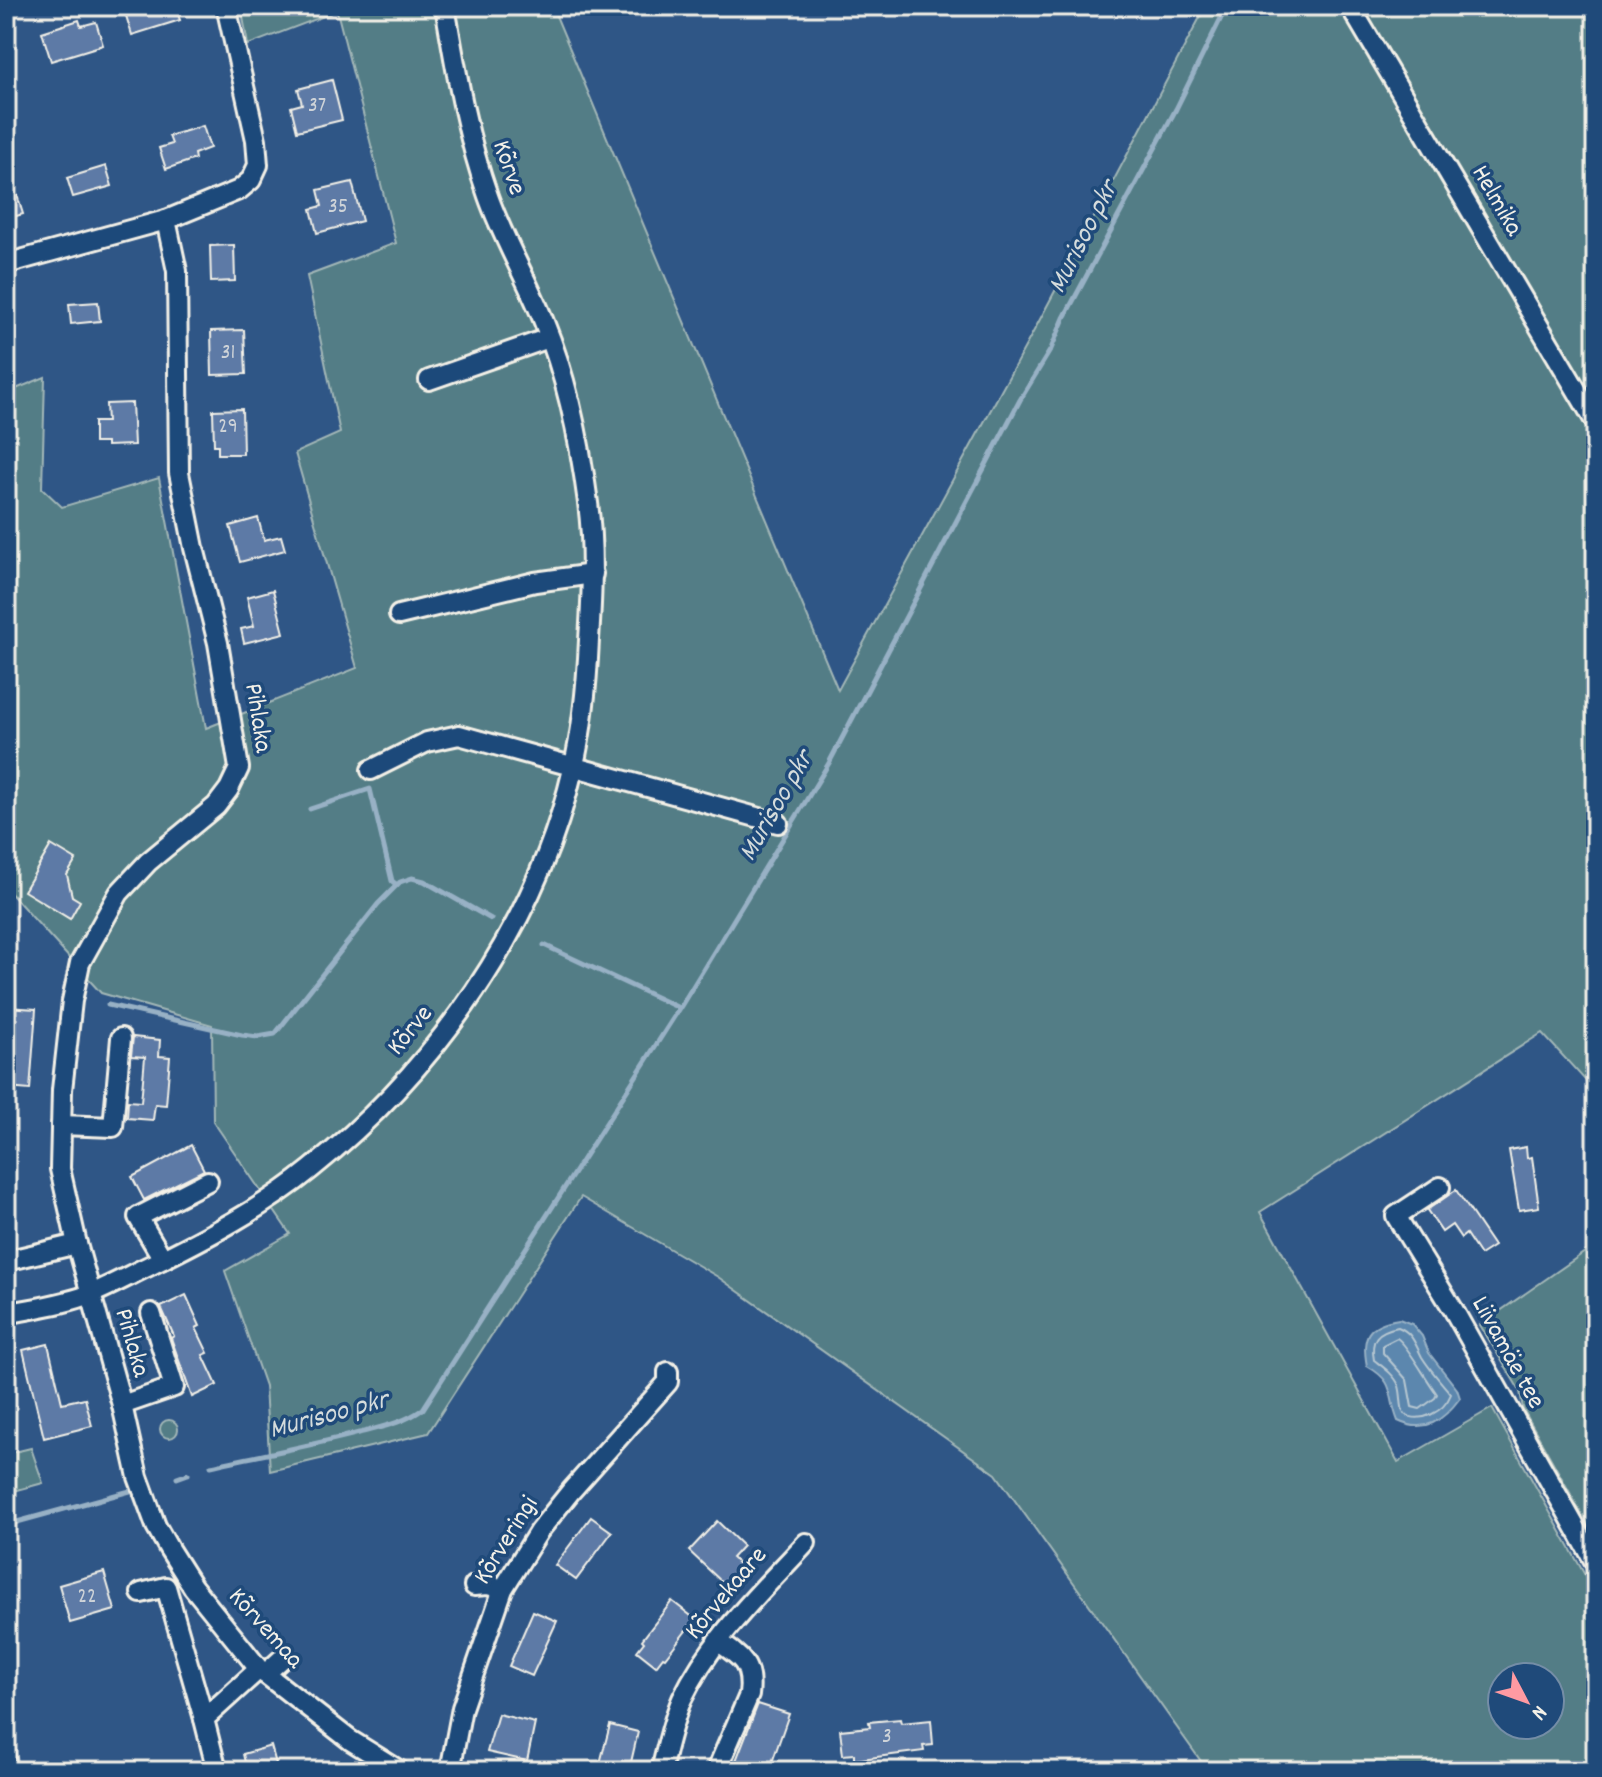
<svg xmlns="http://www.w3.org/2000/svg" width="1602" height="1777" font-family="Dekko,sans-serif">
<rect width="100%" height="100%" fill="#2f5686"/>
<filter id="ink" filterUnits="userSpaceOnUse"><feTurbulence type="fractalNoise" baseFrequency=".0125" numOctaves="2"/><feDisplacementMap in="SourceGraphic" scale="16" xChannelSelector="R" yChannelSelector="G"/><feConvolveMatrix kernelMatrix="1 2 1 2 8 2 1 2 1" color-interpolation-filters="sRGB"/></filter>
<g filter="url(#ink)">
<g fill="#527d86" stroke="#a3b7b7" stroke-width="2" fill-rule="evenodd">
<path d="M241 6H552L838 690 1037 325 1206 6H1596V1092L1542 1033 1260 1212 1398 1462 1492 1408 1596 1595V1771H1208L996 1474 718 1277 581 1197 428 1433 270 1471 265 1386 225 1271 290 1234 213 1121 212 1025 101 993 6 888V393L45 377 42 488 62 507 159 478 206 728 357 668 295 453 340 433 307 276 396 243 337 11 248 45ZM1502 1677H1550V1725H1502Z"/>
<polygon points="1596,1239 1596,1539 1523,1409 1520,1391 1480,1325 1592,1247"/>
<circle cx="169" cy="1429" r="9"/>
<polygon points="31,1448 43,1483 10,1492 6,1482 6,1454"/>
</g>
<path fill="#5b87ae" stroke="#98b1c5" stroke-width="2" d="M1399 1319 1412 1324 1422 1336 1429 1353 1457 1389 1460 1398C1443 1421 1425 1434 1398 1421 1387 1394 1397 1383 1367 1366 1361 1336 1367 1324 1399 1319Z"/>
<g fill="none" stroke-linecap="round" stroke-linejoin="round">
<g stroke="#b7c7d1" stroke-width="2">
<path d="M1398 1327C1413 1333 1415 1344 1422 1357 1430 1370 1441 1382 1451 1394 1444 1412 1421 1424 1404 1414 1400 1405 1402 1396 1399 1386 1395 1375 1383 1367 1374 1360 1370 1339 1377 1331 1398 1327Z"/>
<path d="M1397 1338C1407 1344 1427 1381 1437 1394L1435 1398 1420 1409 1412 1407 1407 1380 1383 1353V1345Z"/>
</g>
<g stroke="#98b1c5" stroke-width="5">
<polyline points="310,809 370,789 392,881 397,885"/>
<polyline points="544,945 679,1008"/>
<polyline points="108,1005 242,1035 258,1037 275,1034 378,904 400,882 412,878 424,881 491,919"/>
<path d="M211 1466C260 1455 310 1446 359 1433 381 1427 404 1423 423 1409L681 1006 829 763 1020 400 1051 349 1064 318 1176 109 1227 6"/>
<polyline points="177,1478 188,1474"/>
<polyline points="6,1525 130,1491"/>
<polyline points="6,1723 19,1771"/>
</g>
</g>
<g fill="#5d7aa6" stroke="#f4f1e8" stroke-width="2">
<polygon points="123,6 175,6 180,20 132,35"/>
<polygon points="79,20 81,26 96,22 103,45 51,61 42,32"/>
<polygon points="332,80 342,120 297,131 291,107 302,104 298,89"/>
<polygon points="203,126 210,148 194,154 195,159 166,169 159,148 172,144 169,136"/>
<polygon points="106,166 112,186 73,197 67,178"/>
<polygon points="352,182 362,221 317,233 311,209 322,206 318,190"/>
<polygon points="17,195 23,214 6,219 6,198"/>
<polygon points="234,245 235,281 211,282 210,246"/>
<polygon points="98,302 100,321 71,324 69,304"/>
<polygon points="244,330 246,374 212,375 211,331"/>
<polygon points="132,403 134,445 107,446 107,443 94,443 94,422 107,422 106,404"/>
<polygon points="242,409 243,454 218,454 218,445 214,445 213,410"/>
<polygon points="258,518 264,540 281,536 285,550 240,562 230,526"/>
<polygon points="273,590 284,633 244,643 241,629 254,626 247,597"/>
<polygon points="51,845 76,860 67,875 72,896 80,901 70,919 24,891"/>
<polygon points="6,1007 36,1009 30,1090 7,1088 11,1029 6,1028"/>
<polygon points="133,1037 160,1040 159,1056 170,1057 166,1105 155,1104 153,1120 127,1118 128,1101 141,1102 145,1057 131,1056"/>
<polygon points="191,1145 204,1170 144,1200 132,1177"/>
<polygon points="1526,1147 1527,1158 1532,1157 1539,1207 1519,1210 1509,1150"/>
<polygon points="1456,1190 1494,1246 1480,1255 1466,1234 1461,1238 1452,1225 1442,1232 1427,1210"/>
<polygon points="186,1295 200,1326 196,1328 208,1353 203,1355 217,1385 192,1397 171,1338 174,1336 161,1307"/>
<polygon points="48,1344 62,1403 85,1398 92,1426 44,1438 23,1350"/>
<polygon points="591,1517 612,1532 576,1580 555,1565"/>
<polygon points="717,1521 743,1546 732,1558 740,1565 723,1583 689,1551"/>
<polygon points="104,1572 115,1610 70,1623 59,1585"/>
<polygon points="672,1601 695,1619 665,1658 663,1657 656,1666 637,1651 644,1642 642,1640"/>
<polygon points="533,1611 557,1621 532,1676 509,1666"/>
<polygon points="758,1704 789,1714 769,1771 732,1771"/>
<polygon points="498,1714 535,1723 527,1761 487,1752"/>
<polygon points="900,1719 901,1723 931,1720 933,1745 923,1746 924,1751 884,1756 854,1760 854,1754 843,1755 840,1730 870,1727 869,1722"/>
<polygon points="610,1725 638,1732 629,1771 598,1771"/>
<polygon points="271,1746 278,1771 247,1771 243,1754"/>
</g>
<g fill="none" stroke-linecap="round" stroke-linejoin="round">
<g stroke="#f4f1e8" stroke-width="24">
<g id="minor">
<polyline points="1350,6 1596,423"/>
<polyline points="166,220 177,271 179,473 194,548 218,643 239,768 229,789 216,806 148,862 119,893 80,963 72,1001 62,1090 60,1169 77,1244 122,1405 138,1477 156,1526 169,1549 193,1587 259,1669 350,1740 400,1771"/>
<polyline points="6,264 166,220 239,190 251,180 258,165 256,140 226,6"/>
<polyline points="429,380 549,338"/>
<polyline points="399,615 535,582 593,574"/>
<polyline points="371,770 427,742 459,735 778,823"/>
<polyline points="61,1125 113,1127 121,1038"/>
<polyline points="1440,1187 1396,1216 1453,1309 1596,1564"/>
<polyline points="163,1259 138,1217 208,1181"/>
<polyline points="6,1261 77,1244"/>
<path d="M6 1314C34 1308 66 1304 93 1293 112 1285 132 1274 151 1265 206 1238 263 1208 311 1169 435 1070 537 926 573 769 583 728 587 683 589 640 592 594 594 549 588 503 580 442 567 378 544 322 527 279 503 239 488 196 466 134 456 70 445 6"/>
<polyline points="122,1405 174,1387 151,1313"/>
<polyline points="474,1586 488,1585 503,1589"/>
<polyline points="141,1593 166,1587 204,1719"/>
<path d="M717 1641C741 1657 753 1664 749 1695L718 1767"/>
<polyline points="265,1674 285,1656"/>
<polyline points="217,1771 204,1719 259,1669"/>
<polyline points="450,1771 462,1708 503,1589 539,1531 571,1491 668,1382 668,1372"/>
<path d="M661 1771C667 1747 672 1722 682 1699 711 1638 761 1592 806 1543"/>
</g>
</g>
<use href="#minor" stroke="#1f4a7a" stroke-width="18"/>
</g>
</g>
<g text-anchor="middle" dominant-baseline="central" stroke-width="7" stroke-linejoin="round" paint-order="stroke">
<g font-size="22" fill="#ced3d8">
<text x="317" y="106">37</text>
<text x="338" y="207">35</text>
<text x="228" y="353">31</text>
<text x="228" y="427">29</text>
<text x="87" y="1597">22</text>
<text x="887" y="1737">3</text>
</g>
<g font-size="26" fill="#f4f1e8" stroke="#1f4a7a">
<text transform="translate(508 168) rotate(71)">Kõrve</text>
<text transform="translate(1496 201) rotate(60)">Helmika</text>
<text transform="translate(257 718) rotate(81)">Pihlaka</text>
<text transform="translate(411 1031) rotate(-51)">Kõrve</text>
<text transform="translate(131 1343) rotate(74)">Pihlaka</text>
<text transform="translate(1507 1353) rotate(61)">Liivamäe tee</text>
<text transform="translate(507 1541) rotate(-58)">Kõrveringi</text>
<text transform="translate(727 1594) rotate(-50)">Kõrvekaare</text>
<text transform="translate(265 1629) rotate(48)">Kõrvemaa</text>
</g>
<g font-size="28" font-style="italic" fill="#d5dcdc" stroke="#1f4a7a">
<text transform="translate(1085 238) rotate(-63)">Murisoo pkr</text>
<text transform="translate(778 807) rotate(-60)">Murisoo pkr</text>
<text transform="translate(329 1417) rotate(-15)">Murisoo pkr</text>
</g>
</g>
<rect width="1602" height="1777" fill="none" stroke="#1f4a7a" stroke-width="32"/>
<rect x="16" y="16" width="1570" height="1745" fill="none" stroke="#f4f1e8" stroke-width="3" filter="url(#ink)"/>
<g transform="translate(1526 1701) rotate(131)"><circle r="38" fill="#1f4a7a" stroke="#748da6" stroke-width="2"/>
<path d="M0-6L14 30L0 20L-14 30Z" fill="#ff9aa2"/>
<text y="-12" font-size="22" font-weight="bold" text-anchor="middle" fill="#f4f1e8">N</text>
</g>
</svg>
